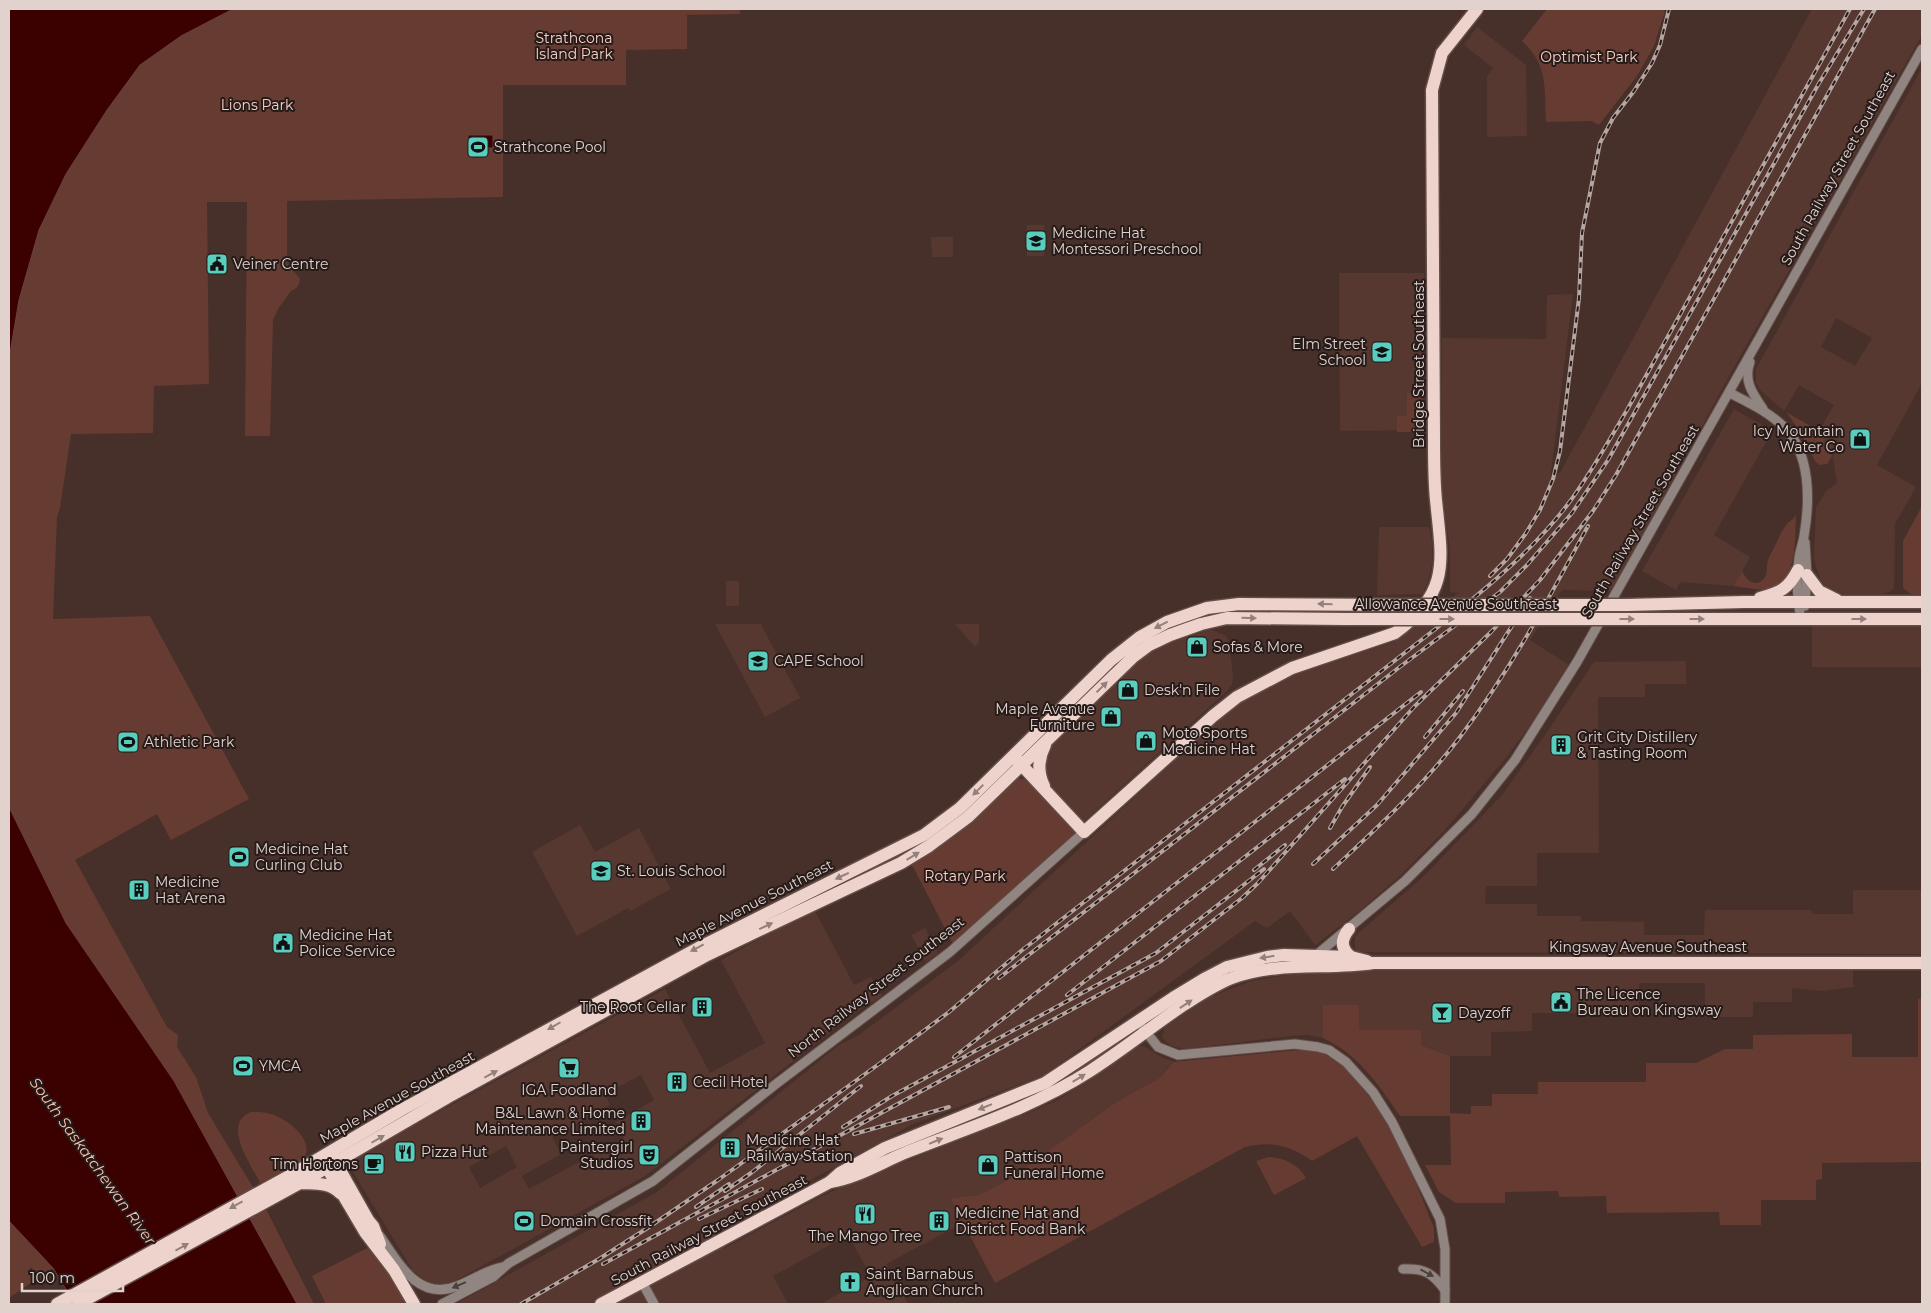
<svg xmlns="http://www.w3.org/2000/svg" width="1931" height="1313" font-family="Montserrat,sans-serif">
<rect width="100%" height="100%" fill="#47302a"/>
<g fill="#563830" fill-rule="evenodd">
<polygon points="1812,9 1922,9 1922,35 1732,371 1612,591 1562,590 1530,640 1569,665 1536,718 1505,759 1445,830 1402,874 1357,913 1315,945 1290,911 1267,928 1255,921 1044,1075 913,1124 716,1232 725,1248 820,1197 853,1182 1026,1114 1058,1100 1085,1083 1137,1046 1144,1046 1163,1058 1173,1061 1161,1077 1116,1102 1008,1180 979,1195 950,1198 963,1223 886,1264 908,1304 820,1304 871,1276 848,1235 773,1276 788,1304 456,1304 657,1192 839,1045 859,1035 958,961 1216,722 1241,703 1295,674 1393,642 1407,633 1458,593 1450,592 1450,550 1442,490 1442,338 1546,339 1547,295 1573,294 1550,481 1561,471"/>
<polygon points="1477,27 1526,65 1527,136 1487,137 1487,77 1493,68 1464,45"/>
<path d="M1922 68V383L1877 465 1916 487 1895 524 1894 588 1891 591 1882 594H1844L1826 586 1821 581 1815 564 1814 555 1816 507 1827 490 1837 484 1831 443H1824L1823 433 1819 431 1834 405 1799 385 1784 411 1760 390 1756 383V369ZM1836 318 1872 338 1855 366 1821 347Z"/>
<rect x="1027" y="225" width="17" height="31"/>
<polygon points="931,237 953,237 953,257 932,257"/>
<polygon points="1339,273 1424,273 1424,430 1340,431"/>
<polygon points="1734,409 1772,431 1714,535 1750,557 1734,586 1680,582 1676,590 1642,571"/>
<polygon points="1379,527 1429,527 1432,541 1432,564 1427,584 1422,594 1377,595"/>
<rect x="726" y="581" width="13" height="25"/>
<polygon points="1812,623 1922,625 1922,667 1812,667"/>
<polygon points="715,624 761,624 800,698 765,717"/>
<polygon points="955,624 979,624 979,643 975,647"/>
<polygon points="1213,630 1226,636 1229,643 1233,676 1232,684 1228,690 1083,822 1048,785 1043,762 1048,749 1133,662 1158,646 1205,631"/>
<polygon points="1686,661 1686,684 1645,684 1645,697 1598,697 1599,853 1537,853 1537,886 1486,886 1485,904 1537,904 1537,916 1581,916 1581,921 1644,922 1644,935 1704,935 1705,910 1811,910 1812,914 1853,914 1853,890 1922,890 1922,954 1355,952 1355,936 1424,876 1502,795 1547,732 1594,662"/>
<polygon points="580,825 595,852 639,828 671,889 630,911 628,908 577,936 532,852"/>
<path d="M814 909 854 985 871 977 882 996 875 1001 864 1006 645 1176 453 1282 440 1285 429 1283 413 1271 347 1162 665 989 710 1073 765 1043 721 960ZM641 1075 654 1100 616 1122 624 1138 529 1189 522 1176 561 1154 552 1137 610 1105 605 1094ZM506 1146 517 1167 480 1188 469 1167Z"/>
<polygon points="925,928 938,953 926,962 911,935"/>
<polygon points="1366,971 1853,971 1853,987 1822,991 1792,988 1792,1002 1753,1002 1753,1017 1705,1017 1705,983 1639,983 1639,1013 1532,1013 1532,1031 1491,1032 1491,1056 1450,1056 1421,1045 1420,1030 1359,1030 1359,1005 1323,1005 1323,1038 1309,1035 1290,1036 1185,1049 1171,1046 1166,1042 1162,1037 1165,1027 1208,998 1251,981 1293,974"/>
</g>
<g fill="#663b31">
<path d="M233 9H740V14L687 15V49L626 50V85H503V197L287 201V263L300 279C299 285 297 289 291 291L278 309 273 320 270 436H245L247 202H207L209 384 154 386 153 433 71 434 60 508 57 517 53 619 150 616 249 799 171 840 157 814 75 860 167 1027 178 1035 177 1047 196 1077 208 1113 265 1207 314 1304H297L174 1081 66 923 9 807V359L19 300 39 230 66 174 107 110 140 65 181 36Z"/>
<path d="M1547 9H1661L1665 11 1654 46 1637 76 1599 125 1592 121 1546 122C1544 89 1549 66 1522 41Z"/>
<polygon points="1407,393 1423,393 1423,432 1397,432 1397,416 1407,416"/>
<polygon points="1786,412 1823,433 1824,443 1831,443 1832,456 1827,464 1819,465 1815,461 1799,430"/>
<polygon points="1921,508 1922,595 1911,594 1903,588 1903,541"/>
<path d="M1796 514C1795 536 1798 585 1769 589 1758 591 1745 587 1734 586L1742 571C1746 578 1751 586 1760 582 1770 577 1765 565 1769 557 1775 547 1779 535 1786 525 1790 520 1794 520 1796 514Z"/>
<polygon points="1017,778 1028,780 1076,832 953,944 911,863 970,819"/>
<path d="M1918 999H1922V1162L1822 1163V1179L1816 1180V1200H1761V1225H1720L1719 1212 1607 1213 1606 1196 1559 1197 1558 1191 1505 1192V1203H1456L1439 1192 1425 1165H1451L1450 1116H1400C1379 1085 1358 1054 1323 1038V1005H1359V1030H1421V1045L1450 1056V1113L1471 1114V1106H1492V1094H1538V1082H1646V1063H1696L1725 1049H1753V1035L1852 1034V1057H1918Z"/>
<path d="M1299 1050C1307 1050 1315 1050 1322 1053 1338 1059 1350 1072 1360 1085 1396 1127 1414 1178 1434 1228V1242L1422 1247 1357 1136 1312 1161C1290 1145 1271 1141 1245 1147L995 1283 950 1198 979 1195 1008 1180 1116 1102 1161 1077 1173 1062Z"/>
<path d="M251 1112C259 1112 266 1112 274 1115 288 1120 315 1140 304 1158 298 1169 272 1178 261 1184 251 1165 221 1124 251 1112Z"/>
<path d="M1269 1157C1284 1158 1298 1164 1306 1178L1274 1195 1256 1161Z"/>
<polygon points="9,1221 53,1268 9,1298"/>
<polygon points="373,1245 406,1304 326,1304 312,1276"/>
</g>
<g fill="#3a0100" stroke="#6c403e">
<polygon points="9,9 233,9 181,36 140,65 107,110 66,174 39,230 19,300 9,359"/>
<rect x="468" y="135" width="25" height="13"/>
<polygon points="9,807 66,923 174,1081 297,1304 75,1304 53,1268 9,1221"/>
</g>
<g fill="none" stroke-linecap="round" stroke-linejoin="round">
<g stroke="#634d48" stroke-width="11">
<g id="minor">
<path d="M1750 362C1743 381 1753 394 1763 409"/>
<path d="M1730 393C1749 403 1769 412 1784 427 1811 454 1810 501 1804 536 1803 543 1800 550 1799 558 1796 578 1797 599 1801 619"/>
<polyline points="1805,542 1807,575 1805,606"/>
<polyline points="1314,957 1405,881 1472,814 1515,760 1577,662 1922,49"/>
<polyline points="1143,1028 1158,1047 1178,1055 1295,1044 1318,1047 1329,1050 1346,1062 1373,1092 1392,1122 1440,1219 1445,1249 1445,1304"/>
<path d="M380 1236C398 1262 418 1302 457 1286 473 1280 486 1270 503 1267"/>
<path d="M1403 1269C1425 1268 1432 1273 1445 1290"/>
<polyline points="642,1282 654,1304"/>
<polyline points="442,1304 493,1277 509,1263 653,1181 776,1084 950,952 1084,832"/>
</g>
</g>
<g stroke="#634d48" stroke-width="15">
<g id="major">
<polyline points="1807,575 1819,591 1837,600"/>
<path d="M1760 598C1781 592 1788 589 1798 570"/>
<polyline points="1627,605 1744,602 1922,602"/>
<polyline points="1648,619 1922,619"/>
<path d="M1016 759 1084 832 1213 716 1237 697 1292 668 1395 633C1451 592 1442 561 1436 500 1434 480 1434 459 1434 439L1432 90 1442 53 1477 9"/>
<path d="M1044 786C1037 772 1038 759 1045 745"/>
<path d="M1349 929C1341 939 1340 948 1351 957"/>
<polyline points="332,1156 368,1220 373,1226 380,1244"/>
<polyline points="323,1161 365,1232 394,1270 414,1304"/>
<path d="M830 1182C857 1178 882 1162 907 1152 968 1128 1034 1107 1090 1071 1121 1051 1151 1027 1182 1006 1198 996 1214 985 1232 978 1278 961 1326 970 1373 963H1922"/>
<path d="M300 1183C314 1184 330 1182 340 1193"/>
<polyline points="57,1304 298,1171 401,1110 702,946 924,835 960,808 1111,660 1140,637 1167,622 1207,608 1239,604 1408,605"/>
<polyline points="78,1304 300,1183 448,1097 707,955 901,863 929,846 968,817 1133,657 1149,645 1170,635 1201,624 1227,618 1346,619"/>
<polyline points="601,1304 830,1182 840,1173 885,1148 1045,1083 1173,998 1206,978 1227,967 1267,957 1284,955 1351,957 1367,961"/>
</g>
</g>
<use href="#minor" stroke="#918582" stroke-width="9"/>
<use href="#major" stroke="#edd3cc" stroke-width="12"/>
<g stroke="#b6a5a1" stroke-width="4">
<g id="rail">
<polyline points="1490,576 1507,559 1526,533 1540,510 1553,479 1560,451 1579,298 1582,233 1600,143 1613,118 1634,91 1652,63 1660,45 1669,9"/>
<polyline points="1425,737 1463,691"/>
<polyline points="1330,828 1342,807 1370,767"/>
<polyline points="1313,864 1377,805 1456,713 1530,598"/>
<path d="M1333 869C1378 827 1423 786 1460 737 1510 671 1549 598 1588 526"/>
<polyline points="1254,870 1285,845"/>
<polyline points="999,978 1401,666 1500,592 1527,565 1572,513 1608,460 1818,85 1864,9"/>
<polyline points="1067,995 1345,779"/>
<polyline points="954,1057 1421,692"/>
<polyline points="843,1127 892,1096 1156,953 1264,869"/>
<polyline points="854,1134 949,1107"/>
<polyline points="725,1191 751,1173 861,1086"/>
<polyline points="696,1207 729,1184"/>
<polyline points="699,1219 762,1189"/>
<polyline points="603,1264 1161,961 1242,898 1258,883 1414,707 1491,632 1540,580 1593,511 1616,475 1875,9"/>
<path d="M521 1304 599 1259 646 1229 718 1180 879 1064 949 1012 1021 951 1447 620C1490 585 1534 549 1568 504 1590 475 1608 442 1627 410L1850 9"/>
</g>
</g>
<use href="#rail" stroke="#261b18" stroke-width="2" stroke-dasharray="5.5" stroke-linecap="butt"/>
<g stroke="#634d48" stroke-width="15" stroke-linecap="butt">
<g id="major-bridge">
<polyline points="1408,605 1627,605"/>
<polyline points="1346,619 1648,619"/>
</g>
</g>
<use href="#major-bridge" stroke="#edd3cc" stroke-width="12"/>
</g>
<defs><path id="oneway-solid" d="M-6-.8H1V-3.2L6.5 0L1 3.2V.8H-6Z" transform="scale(1.25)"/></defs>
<g fill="#93807b">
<use href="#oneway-solid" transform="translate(1325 604) rotate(-179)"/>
<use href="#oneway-solid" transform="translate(1249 618) rotate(1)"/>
<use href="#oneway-solid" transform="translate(1447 619)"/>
<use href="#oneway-solid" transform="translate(1627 619)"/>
<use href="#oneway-solid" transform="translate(1697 619)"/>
<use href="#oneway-solid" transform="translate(1859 619)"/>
<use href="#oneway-solid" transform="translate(1161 625) rotate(153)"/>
<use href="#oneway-solid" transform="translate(1102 687) rotate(-44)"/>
<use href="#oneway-solid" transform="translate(978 790) rotate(135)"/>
<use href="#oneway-solid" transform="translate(913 856) rotate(-31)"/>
<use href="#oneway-solid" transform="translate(842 876) rotate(155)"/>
<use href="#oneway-solid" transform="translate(766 926) rotate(-25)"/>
<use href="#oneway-solid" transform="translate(697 948) rotate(152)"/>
<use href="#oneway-solid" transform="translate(1267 957) rotate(171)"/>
<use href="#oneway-solid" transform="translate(1186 1004) rotate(-34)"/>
<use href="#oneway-solid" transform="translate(554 1026) rotate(150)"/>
<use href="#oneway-solid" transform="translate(491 1074) rotate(-28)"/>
<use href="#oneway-solid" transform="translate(1079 1078) rotate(-31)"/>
<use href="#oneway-solid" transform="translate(985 1107) rotate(158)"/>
<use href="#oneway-solid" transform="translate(378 1139) rotate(-30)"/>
<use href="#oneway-solid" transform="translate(936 1141) rotate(-22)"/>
<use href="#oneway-solid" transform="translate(236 1205) rotate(151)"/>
<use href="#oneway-solid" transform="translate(182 1247) rotate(-29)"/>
</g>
<g fill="#4b403d">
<use href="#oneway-solid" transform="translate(1427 1273) rotate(28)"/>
<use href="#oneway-solid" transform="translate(459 1285) rotate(157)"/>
</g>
<defs>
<g id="stadium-square" transform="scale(1.125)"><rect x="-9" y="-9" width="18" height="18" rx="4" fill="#59cebf" stroke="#261b18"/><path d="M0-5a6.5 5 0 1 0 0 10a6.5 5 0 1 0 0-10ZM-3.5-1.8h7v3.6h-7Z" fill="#111"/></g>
<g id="school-square" transform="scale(1.125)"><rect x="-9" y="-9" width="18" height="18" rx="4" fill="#59cebf" stroke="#261b18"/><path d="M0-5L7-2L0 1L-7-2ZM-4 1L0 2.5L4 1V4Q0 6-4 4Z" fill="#111"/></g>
<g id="civic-square" transform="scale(1.125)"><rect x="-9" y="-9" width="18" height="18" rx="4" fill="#59cebf" stroke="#261b18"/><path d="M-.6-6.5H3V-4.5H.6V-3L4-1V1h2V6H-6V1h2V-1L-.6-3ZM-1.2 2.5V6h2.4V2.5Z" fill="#111"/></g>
<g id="shop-square" transform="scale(1.125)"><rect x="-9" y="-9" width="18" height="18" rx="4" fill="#59cebf" stroke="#261b18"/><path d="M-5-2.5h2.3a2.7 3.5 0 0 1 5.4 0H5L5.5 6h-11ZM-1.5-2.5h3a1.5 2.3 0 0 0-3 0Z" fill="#111"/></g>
<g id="building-square" transform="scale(1.125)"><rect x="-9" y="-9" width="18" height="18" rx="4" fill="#59cebf" stroke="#261b18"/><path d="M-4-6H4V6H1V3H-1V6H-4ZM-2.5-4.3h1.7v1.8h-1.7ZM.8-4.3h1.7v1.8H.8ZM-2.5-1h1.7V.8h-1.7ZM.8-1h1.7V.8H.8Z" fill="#111"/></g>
<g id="bar-square" transform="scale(1.125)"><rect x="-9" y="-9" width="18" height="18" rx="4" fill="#59cebf" stroke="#261b18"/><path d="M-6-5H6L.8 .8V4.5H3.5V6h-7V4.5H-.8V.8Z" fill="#111"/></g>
<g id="supermarket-square" transform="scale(1.125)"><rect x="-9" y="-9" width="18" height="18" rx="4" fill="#59cebf" stroke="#261b18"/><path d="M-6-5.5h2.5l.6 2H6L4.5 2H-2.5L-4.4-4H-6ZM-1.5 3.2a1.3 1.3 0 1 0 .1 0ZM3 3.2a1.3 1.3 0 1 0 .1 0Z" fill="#111"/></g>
<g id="restaurant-square" transform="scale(1.125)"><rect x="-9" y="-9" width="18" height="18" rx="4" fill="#59cebf" stroke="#261b18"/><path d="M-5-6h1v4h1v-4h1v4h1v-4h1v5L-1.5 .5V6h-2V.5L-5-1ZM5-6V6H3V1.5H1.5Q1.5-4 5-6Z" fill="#111"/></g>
<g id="theatre-square" transform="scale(1.125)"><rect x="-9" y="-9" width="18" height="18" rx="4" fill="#59cebf" stroke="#261b18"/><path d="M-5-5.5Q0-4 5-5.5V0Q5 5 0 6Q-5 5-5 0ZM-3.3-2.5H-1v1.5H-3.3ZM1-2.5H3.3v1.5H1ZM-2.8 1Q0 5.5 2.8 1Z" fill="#111"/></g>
<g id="cafe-square" transform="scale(1.125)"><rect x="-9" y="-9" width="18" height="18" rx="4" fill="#59cebf" stroke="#261b18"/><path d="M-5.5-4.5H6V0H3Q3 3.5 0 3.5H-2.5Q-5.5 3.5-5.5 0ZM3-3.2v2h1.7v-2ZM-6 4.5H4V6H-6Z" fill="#111"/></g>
<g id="church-square" transform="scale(1.125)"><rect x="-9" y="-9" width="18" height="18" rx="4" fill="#59cebf" stroke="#261b18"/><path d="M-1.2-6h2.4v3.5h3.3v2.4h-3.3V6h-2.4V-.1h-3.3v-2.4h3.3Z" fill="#111"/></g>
</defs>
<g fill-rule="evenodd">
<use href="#stadium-square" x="478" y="147"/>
<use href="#school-square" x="1036" y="241"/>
<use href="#civic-square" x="217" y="264"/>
<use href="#school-square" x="1382" y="352"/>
<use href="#shop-square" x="1860" y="439"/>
<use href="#shop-square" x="1197" y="647"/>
<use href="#school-square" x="758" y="661"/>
<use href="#shop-square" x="1128" y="690"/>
<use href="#shop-square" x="1111" y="717"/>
<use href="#shop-square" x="1146" y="741"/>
<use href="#stadium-square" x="128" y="742"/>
<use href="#building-square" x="1561" y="745"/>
<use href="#stadium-square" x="239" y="857"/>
<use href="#school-square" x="601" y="871"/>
<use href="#building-square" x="139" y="890"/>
<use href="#civic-square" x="283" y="943"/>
<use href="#civic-square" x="1561" y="1002"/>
<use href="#building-square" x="702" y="1007"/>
<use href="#bar-square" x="1442" y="1013"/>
<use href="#stadium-square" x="243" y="1066"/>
<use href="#supermarket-square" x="569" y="1068"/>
<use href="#building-square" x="677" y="1082"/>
<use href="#building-square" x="641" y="1121"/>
<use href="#building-square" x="730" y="1148"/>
<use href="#restaurant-square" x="405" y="1152"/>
<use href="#theatre-square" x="649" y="1155"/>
<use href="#cafe-square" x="374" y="1164"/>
<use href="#shop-square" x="988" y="1165"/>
<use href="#restaurant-square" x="865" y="1214"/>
<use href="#stadium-square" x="524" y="1221"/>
<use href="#building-square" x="939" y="1221"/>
<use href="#church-square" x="850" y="1282"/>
</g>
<g text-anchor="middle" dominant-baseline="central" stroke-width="4" stroke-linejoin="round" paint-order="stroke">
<g font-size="14" fill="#f9d0c6" stroke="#261b18">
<text x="574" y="38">Strathcona<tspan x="574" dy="16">Island Park</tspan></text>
<text x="1589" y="57">Optimist Park</text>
<text x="257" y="105">Lions Park</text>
<text x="965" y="876">Rotary Park</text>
</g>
<g font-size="14" fill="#e1d2ce" stroke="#261b18" text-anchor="start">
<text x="494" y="147">Strathcone Pool</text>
<text x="1052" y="233">Medicine Hat<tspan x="1052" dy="16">Montessori Preschool</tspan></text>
<text x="233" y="264">Veiner Centre</text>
<text x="1366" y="344" text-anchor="end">Elm Street<tspan x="1366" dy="16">School</tspan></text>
<text x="1844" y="431" text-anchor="end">Icy Mountain<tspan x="1844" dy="16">Water Co</tspan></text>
<text x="1213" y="647">Sofas &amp; More</text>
<text x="774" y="661">CAPE School</text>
<text x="1144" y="690">Desk'n File</text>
<text x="1095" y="709" text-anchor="end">Maple Avenue<tspan x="1095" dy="16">Furniture</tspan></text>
<text x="1162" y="733">Moto Sports<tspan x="1162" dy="16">Medicine Hat</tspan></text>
<text x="1577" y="737">Grit City Distillery<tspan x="1577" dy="16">&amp; Tasting Room</tspan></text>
<text x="144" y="742">Athletic Park</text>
<text x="255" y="849">Medicine Hat<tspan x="255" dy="16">Curling Club</tspan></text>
<text x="617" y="871">St. Louis School</text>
<text x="155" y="882">Medicine<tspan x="155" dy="16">Hat Arena</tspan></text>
<text x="299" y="935">Medicine Hat<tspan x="299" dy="16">Police Service</tspan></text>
<text x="1577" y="994">The Licence<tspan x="1577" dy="16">Bureau on Kingsway</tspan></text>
<text x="686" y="1007" text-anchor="end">The Root Cellar</text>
<text x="1458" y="1013">Dayzoff</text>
<text x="259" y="1066">YMCA</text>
<text x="693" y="1082">Cecil Hotel</text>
<text x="569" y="1090" text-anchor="middle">IGA Foodland</text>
<text x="625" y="1113" text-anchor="end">B&amp;L Lawn &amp; Home<tspan x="625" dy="16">Maintenance Limited</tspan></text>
<text x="746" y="1140">Medicine Hat<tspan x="746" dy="16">Railway Station</tspan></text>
<text x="633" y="1147" text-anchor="end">Paintergirl<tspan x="633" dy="16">Studios</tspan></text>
<text x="421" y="1152">Pizza Hut</text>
<text x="1004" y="1157">Pattison<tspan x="1004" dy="16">Funeral Home</tspan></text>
<text x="358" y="1164" text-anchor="end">Tim Hortons</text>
<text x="955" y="1213">Medicine Hat and<tspan x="955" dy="16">District Food Bank</tspan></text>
<text x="540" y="1221">Domain Crossfit</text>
<text x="865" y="1236" text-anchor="middle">The Mango Tree</text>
<text x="866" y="1274">Saint Barnabus<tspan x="866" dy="16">Anglican Church</tspan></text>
</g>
<g font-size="14" fill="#e1d2ce" stroke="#261b18">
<text transform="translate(1838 168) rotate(-61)">South Railway Street Southeast</text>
<text transform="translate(1419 364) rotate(-90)">Bridge Street Southeast</text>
<text transform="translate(1640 521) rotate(-60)">South Railway Street Southeast</text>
<text x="1456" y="604">Allowance Avenue Southeast</text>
<text transform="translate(754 903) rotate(-27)">Maple Avenue Southeast</text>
<text x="1648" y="947">Kingsway Avenue Southeast</text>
<text transform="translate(876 987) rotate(-38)">North Railway Street Southeast</text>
<text transform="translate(397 1097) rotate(-29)">Maple Avenue Southeast</text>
<text transform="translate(709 1230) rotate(-28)">South Railway Street Southeast</text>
</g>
<g font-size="15" font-style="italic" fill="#fcc0b2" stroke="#261b18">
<text transform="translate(93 1161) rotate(54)">South Saskatchewan River</text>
</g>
</g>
<rect width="1931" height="1313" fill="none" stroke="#e1d2ce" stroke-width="20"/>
<path d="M22 1283v8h101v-8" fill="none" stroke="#e1d2ce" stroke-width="2.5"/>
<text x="30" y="1283" font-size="15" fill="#e1d2ce" stroke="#261b18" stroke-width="4" paint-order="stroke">100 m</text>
</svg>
